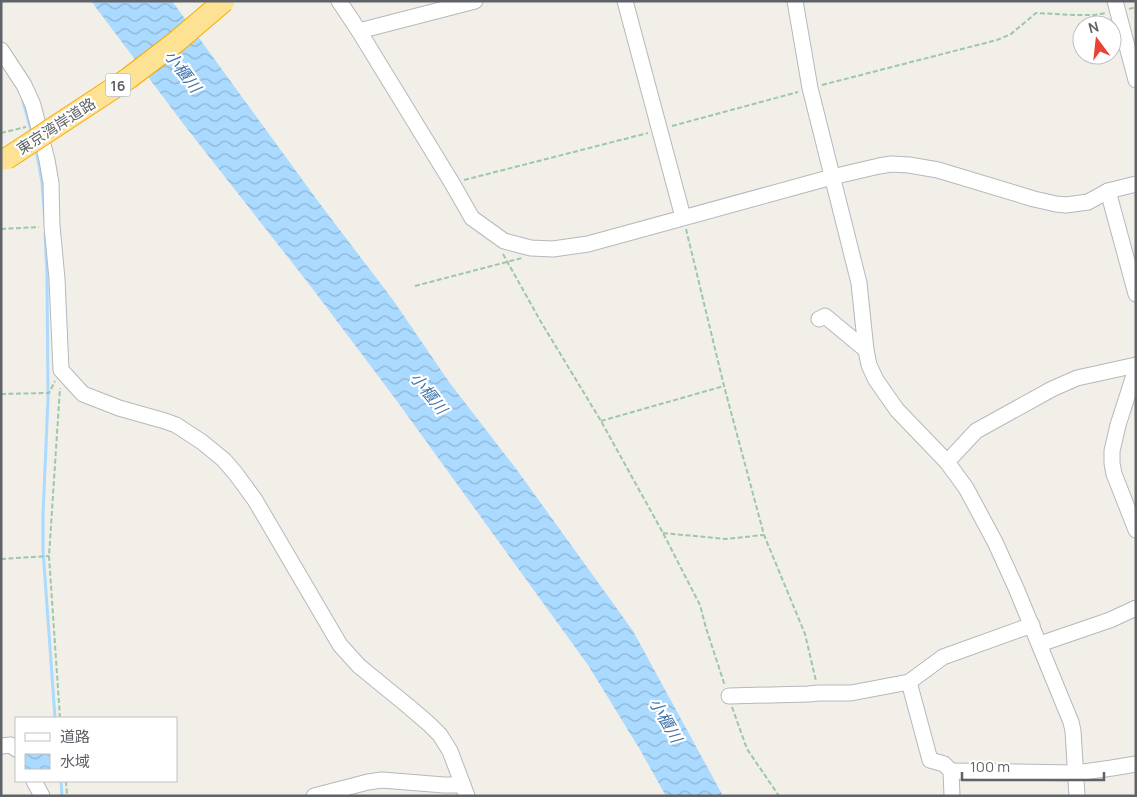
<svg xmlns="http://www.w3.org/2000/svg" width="1137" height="797" font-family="Manrope,'Noto Sans JP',sans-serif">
<defs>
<pattern id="water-waves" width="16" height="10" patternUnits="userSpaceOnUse" patternTransform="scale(1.25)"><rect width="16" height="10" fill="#aadaff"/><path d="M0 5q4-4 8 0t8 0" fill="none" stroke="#8eb4d2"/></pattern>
</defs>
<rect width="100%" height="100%" fill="#f1efe8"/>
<polygon fill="url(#water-waves)" points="91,1 172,1 320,204 393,300 449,382 517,470 633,631 723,796 666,796 639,748 588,665 394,397 312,288 185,126"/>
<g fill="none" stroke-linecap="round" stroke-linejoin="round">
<g stroke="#aadaff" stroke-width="3">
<polyline points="23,101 32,134"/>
<polyline points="36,149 42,182 45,222"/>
<polyline points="45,234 47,273 48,399 43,514 43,550 55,718"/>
<polyline points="61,781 62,796"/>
</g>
<g stroke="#b5b8bc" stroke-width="17">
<g id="minor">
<polyline points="339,1 359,31 452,183 472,218 504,241 523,246 531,248 553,249 588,244 832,177 879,166 891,164 909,165 938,170 1034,199 1056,204 1066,205 1088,202 1108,191 1136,184"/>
<polyline points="625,1 683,217"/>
<polyline points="795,1 810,88 859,283 866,350 869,365 876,380 897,410 947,462 966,488 995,542 1016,588 1071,722 1073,731 1077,796"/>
<polyline points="1115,1 1136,80"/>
<polyline points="359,31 475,1"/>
<polyline points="1,50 24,85 33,105 47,160 51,183 52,226 57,279 61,370 83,394 119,408 165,421 176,425 202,442 224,460 236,474 255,500 340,645 359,666 408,706 429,724 440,735 450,751 467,796"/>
<polyline points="1108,191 1136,294"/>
<polyline points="819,319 825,316 866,350"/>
<polyline points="1136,369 1118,425 1112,451 1112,463 1114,474 1136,530"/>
<polyline points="947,462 976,431 1052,389 1077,378 1136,365"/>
<polyline points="1040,644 1110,620 1136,608"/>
<polyline points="909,682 930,760 944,764 951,771 952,796"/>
<polyline points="729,696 808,694 819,693 851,693 909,682 943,657 1032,625"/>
<polyline points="1,746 11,745 16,749"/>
<polyline points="951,771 1076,773 1112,768 1136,764"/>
<polyline points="34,781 42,796"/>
<polyline points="314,796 368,782 382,780 444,785 463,785"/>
</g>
</g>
<g stroke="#9cc7a9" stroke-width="2" stroke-dasharray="5 2.5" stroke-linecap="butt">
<polyline points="1129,9 1136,7"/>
<polyline points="822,85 997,40 1011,34 1036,13 1074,15 1094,15 1107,13"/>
<polyline points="672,126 798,92"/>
<polyline points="1,133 26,127"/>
<polyline points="464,180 648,133"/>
<polyline points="1,229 39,227"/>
<polyline points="686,229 724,386 764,535 805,634 816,681"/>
<polyline points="503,254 541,322 601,421 663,533 700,605 706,628 725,686"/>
<polyline points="415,286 522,258"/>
<polyline points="1,394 49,393 55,381"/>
<polyline points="601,421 724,386"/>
<polyline points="663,533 726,539 763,535"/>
<polyline points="1,559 49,556"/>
<polyline points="732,707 747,749 779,796"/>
<polyline points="60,718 49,556 60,388"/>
<polyline points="66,781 67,796"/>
</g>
<use href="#minor" stroke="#fff" stroke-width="15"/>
<g stroke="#f9ab00" stroke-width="23" stroke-linecap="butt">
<polyline id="highway-bridge" points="6,159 129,78 176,42 224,1"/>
</g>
<use href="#highway-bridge" stroke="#fde293" stroke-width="21"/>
</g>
<g text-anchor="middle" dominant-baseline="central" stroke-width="4.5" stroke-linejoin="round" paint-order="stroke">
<rect fill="#fff" stroke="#8f9295" stroke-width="1" x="105.5" y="73.5" width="25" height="23" rx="4"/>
<g font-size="14" font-weight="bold" fill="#5f6368">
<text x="118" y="85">16</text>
</g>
<g font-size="15" fill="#5f6368" stroke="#fff">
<text transform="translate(56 126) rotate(-33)">東京湾岸道路</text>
</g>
<g font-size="16" font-style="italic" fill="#4174aa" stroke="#fff">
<text transform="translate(183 71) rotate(53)">小櫃川</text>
<text transform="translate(429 393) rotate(51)">小櫃川</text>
<text transform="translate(666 720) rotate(60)">小櫃川</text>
</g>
</g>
<rect width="1137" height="797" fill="none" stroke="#5f6368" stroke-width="5"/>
<rect x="15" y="717" width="162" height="65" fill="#ffffff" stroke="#bfc1c3"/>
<rect x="25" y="733" width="25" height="8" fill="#ffffff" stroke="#bfc1c3"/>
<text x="60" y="742" font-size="15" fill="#5f6368">道路</text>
<rect x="25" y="754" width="25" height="15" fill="url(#water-waves)" stroke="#bfc1c3"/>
<text x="60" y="767" font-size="15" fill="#5f6368">水域</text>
<g transform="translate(1097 40) rotate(345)"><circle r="24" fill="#ffffff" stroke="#bfc1c3"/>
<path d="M0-4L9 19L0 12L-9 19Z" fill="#ea4335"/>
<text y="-8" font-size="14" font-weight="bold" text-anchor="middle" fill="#5f6368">N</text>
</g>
<path d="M962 772v8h142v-8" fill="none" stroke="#5f6368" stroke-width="2.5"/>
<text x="970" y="772" font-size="15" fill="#5f6368" stroke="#ffffff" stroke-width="4" paint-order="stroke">100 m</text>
</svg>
